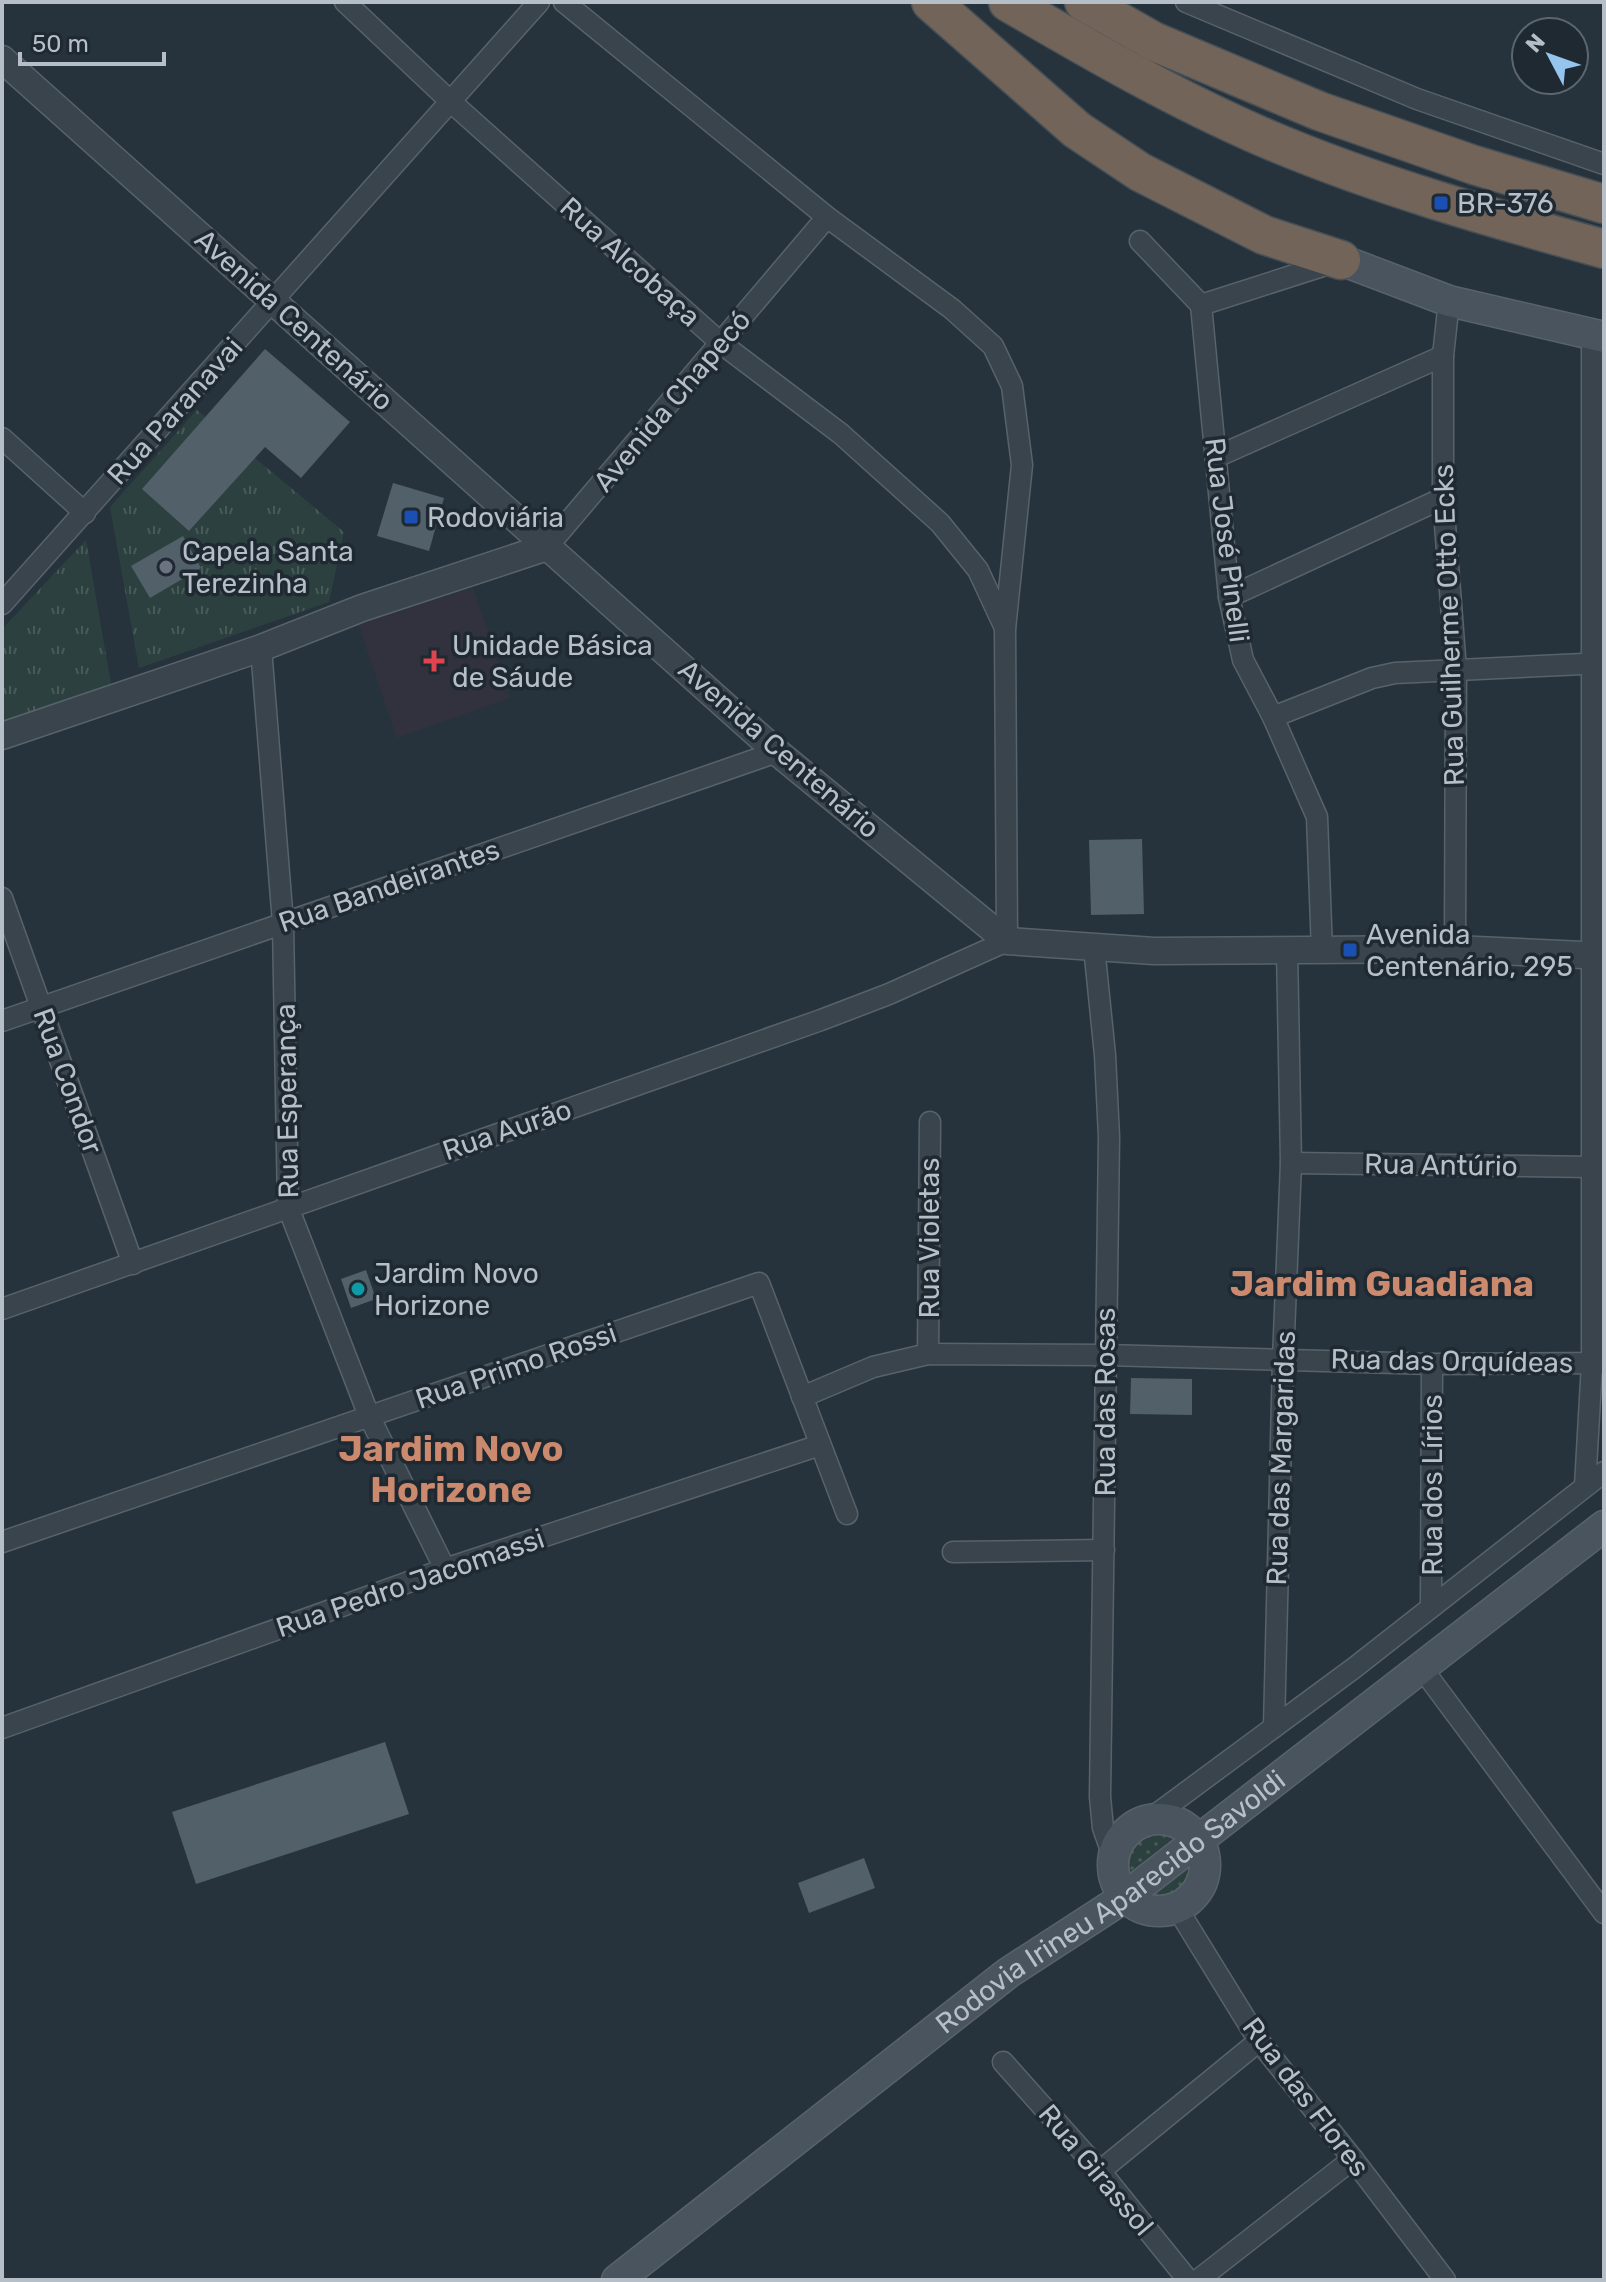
<svg xmlns="http://www.w3.org/2000/svg" width="1606" height="2282" font-family="Rubik,sans-serif">
<defs>
<pattern id="grass-dots" width="8" height="8" patternUnits="userSpaceOnUse" patternTransform="scale(2)"><rect width="8" height="8" fill="#2c413f"/><path d="M2 2h.1M6 6h.1" fill="none" stroke="#485b59" stroke-width="1.8" stroke-linecap="round"/></pattern>
<pattern id="park-tufts" width="24" height="20" patternUnits="userSpaceOnUse" patternTransform="scale(2)"><rect width="24" height="20" fill="#2c413f"/><path d="M3 7l-1-3M5 7V3M7 7l1-3M15 17l-1-3M17 17v-4M19 17l1-3" fill="none" stroke="#485b59"/></pattern>
</defs>
<rect width="100%" height="100%" fill="#27333c"/>
<polygon fill="#32323e" points="473,588 510,698 397,738 358,624"/>
<g fill="url(#grass-dots)">
<path d="M1151 1823 1177 1825 1188 1833 1120 1886C1110 1856 1121 1835 1151 1823Z"/>
<path d="M1199 1852C1210 1891 1171 1910 1137 1901Z"/>
</g>
<g fill="url(#park-tufts)">
<polygon points="197,410 344,532 329,602 139,668 110,507"/>
<polygon points="86,540 111,684 2,723 2,629"/>
</g>
<g fill="#526069">
<polygon points="265,349 350,422 301,478 265,447 189,531 142,489"/>
<polygon points="393,483 444,498 429,551 377,536"/>
<polygon points="183,536 201,568 150,598 131,566"/>
<polygon points="1142,839 1144,914 1091,915 1089,840"/>
<polygon points="366,1270 376,1299 351,1308 341,1279"/>
<polygon points="1131,1378 1192,1379 1192,1415 1130,1414"/>
<polygon points="385,1742 409,1814 196,1884 172,1812"/>
<polygon points="864,1858 875,1888 809,1913 798,1883"/>
</g>
<g fill="none" stroke-linecap="round" stroke-linejoin="round">
<g stroke="#58626a" stroke-width="23">
<g id="minor">
<polyline points="345,2 450,101 722,344 841,434 940,523 978,570 1005,628"/>
<polyline points="1186,2 1417,99 1604,164"/>
<polyline points="1140,241 1201,305"/>
<polyline points="1449,301 1443,356 1443,498 1456,670 1455,949"/>
<polyline points="1201,305 1229,597 1243,660 1273,717 1317,817 1322,951"/>
<polyline points="1201,305 1335,262"/>
<polyline points="2,438 85,513"/>
<polyline points="1216,457 1443,356"/>
<polyline points="547,547 827,217"/>
<polyline points="1229,597 1443,498"/>
<polyline points="2,604 539,2"/>
<polyline points="261,648 283,923 288,1207 369,1416 445,1569"/>
<polyline points="1273,717 1372,678 1395,673 1604,663"/>
<polyline points="2,898 133,1264"/>
<polyline points="1094,947 1105,1055 1109,1137 1100,1797 1103,1828 1113,1856"/>
<polyline points="2,1021 777,752"/>
<polyline points="1291,1163 1592,1167"/>
<polyline points="2,1309 821,1020 889,994 1007,941 1005,629 1022,465 1012,386 993,346 952,309 827,217 564,2"/>
<polyline points="928,1354 930,1122"/>
<polyline points="802,1397 873,1367 928,1354 1105,1355 1432,1364 1602,1363"/>
<polyline points="1585,1486 1592,1363 1592,334"/>
<polyline points="2,1542 759,1283 847,1514"/>
<polyline points="953,1552 1104,1550"/>
<polyline points="1431,1607 1432,1364"/>
<polyline points="1421,1667 1604,1913"/>
<polyline points="1274,1727 1283,1359 1291,1163 1287,949"/>
<polyline points="2,1728 445,1569 820,1445"/>
<polyline points="1150,1819 1354,1668 1604,1472"/>
<polyline points="1177,1908 1259,2041 1353,2159 1445,2280"/>
<polyline points="1003,2062 1100,2171 1188,2280"/>
<polyline points="1100,2171 1259,2041"/>
<polyline points="1198,2280 1353,2159"/>
</g>
</g>
<g stroke="#58626a" stroke-width="29">
<g id="tertiary">
<polyline points="2,59 777,752 1007,941 1154,951 1455,949 1604,956"/>
<polyline points="2,736 261,648 362,608 547,547"/>
</g>
</g>
<g stroke="#58626a" stroke-width="33">
<g id="secondary">
<polyline points="1341,260 1449,301 1604,337"/>
<circle cx="1159" cy="1865" r="46"/>
<path id="s1" d="M617 2280 1008 1973 1125 1897 1604 1526"/>
</g>
</g>
<g stroke="#454f57" stroke-width="41">
<g id="motorway">
<polyline points="931,2 1077,130 1140,172 1264,235 1341,260"/>
<path d="M1008 2C1092 51 1175 99 1265 138 1375 185 1489 217 1604 249"/>
<polyline points="1084,2 1155,42 1319,111 1474,165 1604,204"/>
</g>
</g>
<use href="#minor" stroke="#3a444c" stroke-width="20"/>
<use href="#tertiary" stroke="#3a444c" stroke-width="26"/>
<use href="#secondary" stroke="#49545f" stroke-width="30"/>
<use href="#motorway" stroke="#726458" stroke-width="38"/>
</g>
<g fill="#1a4fb4" stroke="#1f2932" stroke-width="3">
<rect x="1433" y="195" width="16" height="16" rx="4"/>
<rect x="403" y="509" width="16" height="16" rx="4"/>
<rect x="1342" y="942" width="16" height="16" rx="4"/>
</g>
<circle fill="#6b7280" stroke="#1f2932" stroke-width="3" cx="166" cy="567" r="8"/>
<path fill="#e0444e" stroke="#1f2932" stroke-width="3" d="M430 649h8v8h8v8h-8v8h-8v-8h-8v-8h8z"/>
<circle fill="#0f9aa8" stroke="#1f2932" stroke-width="3" cx="358" cy="1289" r="8"/>
<g text-anchor="middle" dominant-baseline="central" stroke-width="7" stroke-linejoin="round" paint-order="stroke">
<g font-size="28" fill="#b6bfc7" stroke="#1f2932" text-anchor="start">
<text x="1457" y="203">BR-376</text>
<text x="427" y="517">Rodoviária</text>
<text x="182" y="551">Capela Santa<tspan x="182" dy="32">Terezinha</tspan></text>
<text x="452" y="645">Unidade Básica<tspan x="452" dy="32">de Sáude</tspan></text>
<text x="1366" y="934">Avenida<tspan x="1366" dy="32">Centenário, 295</tspan></text>
<text x="374" y="1273">Jardim Novo<tspan x="374" dy="32">Horizone</tspan></text>
</g>
<g font-size="28" fill="#b6bfc7" stroke="#1f2932">
<text transform="translate(630 262) rotate(42)">Rua Alcobaça</text>
<text transform="translate(294 320) rotate(42)">Avenida Centenário</text>
<text transform="translate(672 401) rotate(-50)">Avenida Chapecó</text>
<text transform="translate(175 411) rotate(-48)">Rua Paranavai</text>
<text transform="translate(1227 540) rotate(83)">Rua José Pinelli</text>
<text transform="translate(1449 625) rotate(-92)">Rua Guilherme Otto Ecks</text>
<text transform="translate(779 749) rotate(41)">Avenida Centenário</text>
<text transform="translate(389 886) rotate(-19)">Rua Bandeirantes</text>
<text transform="translate(68 1081) rotate(70)">Rua Condor</text>
<text transform="translate(287 1101) rotate(-91)">Rua Esperança</text>
<text transform="translate(507 1130) rotate(-19)">Rua Aurão</text>
<text transform="translate(1441 1165) rotate(1)">Rua Antúrio</text>
<text transform="translate(929 1238) rotate(-90)">Rua Violetas</text>
<text transform="translate(1452 1361) rotate(1)">Rua das Orquídeas</text>
<text transform="translate(516 1366) rotate(-19)">Rua Primo Rossi</text>
<text transform="translate(1105 1402) rotate(-90)">Rua das Rosas</text>
<text transform="translate(1281 1458) rotate(-88)">Rua das Margaridas</text>
<text transform="translate(1432 1485) rotate(-90)">Rua dos Lírios</text>
<text transform="translate(410 1583) rotate(-19)">Rua Pedro Jacomassi</text>
<text stroke="none"><textPath href="#s1" startOffset="622">Rodovia Irineu Aparecido Savoldi</textPath></text>
<text transform="translate(1306 2097) rotate(53)">Rua das Flores</text>
<text transform="translate(1096 2170) rotate(50)">Rua Girassol</text>
</g>
<g font-size="36" font-weight="bold" fill="#cb896e" stroke="#1f2932">
<text x="1382" y="1283">Jardim Guadiana</text>
<text x="451" y="1448">Jardim Novo<tspan x="451" dy="41">Horizone</tspan></text>
</g>
</g>
<rect width="1606" height="2282" fill="none" stroke="#b6bfc7" stroke-width="8"/>
<g transform="translate(1550 56) rotate(311)"><circle r="38" fill="#1f2932" stroke="#5b656e" stroke-width="2"/>
<path d="M0-6L14 30L0 20L-14 30Z" fill="#95c4ee"/>
<text y="-12" font-size="22" font-weight="bold" text-anchor="middle" fill="#b6bfc7">N</text>
</g>
<path d="M20 52v12h144v-12" fill="none" stroke="#b6bfc7" stroke-width="4"/>
<text x="32" y="52" font-size="24" fill="#b6bfc7" stroke="#1f2932" stroke-width="6" paint-order="stroke">50 m</text>
</svg>
